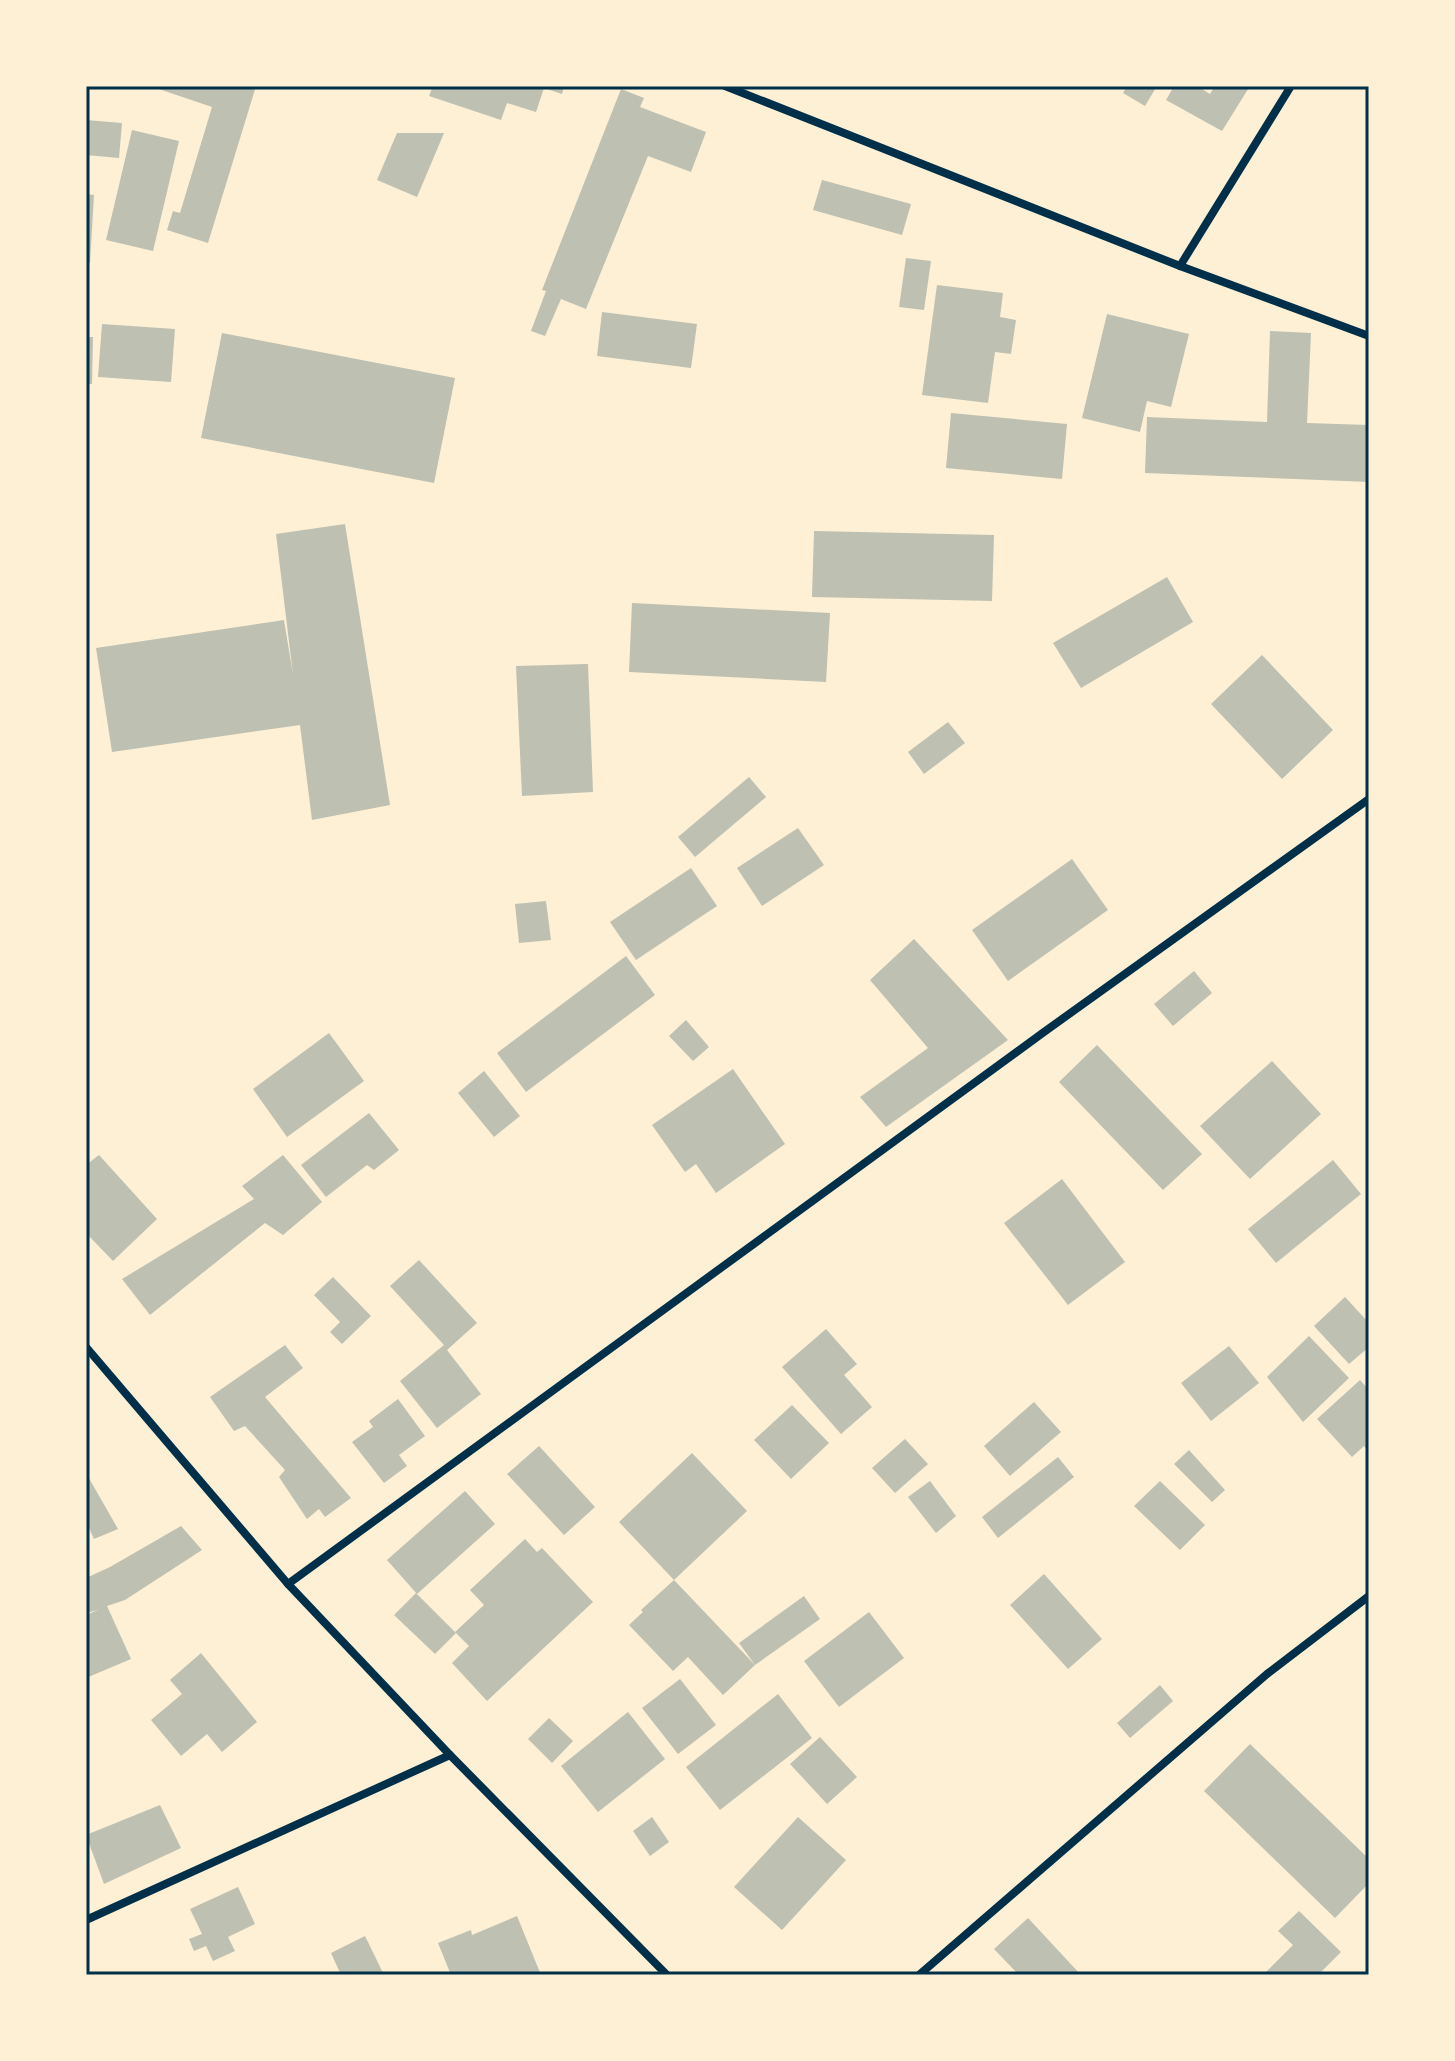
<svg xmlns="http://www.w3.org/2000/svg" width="1455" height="2061" font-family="'Varela Round',sans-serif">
<rect width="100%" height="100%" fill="#fdf0d5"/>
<g fill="#bec0b2">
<polygon points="150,86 256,86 208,243 167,230 173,211 180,213 212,107"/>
<polygon points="433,86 564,86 562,94 544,88 536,112 507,103 501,120 429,96"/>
<polygon points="1127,86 1157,86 1145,106 1123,93"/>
<polygon points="1174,86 1197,86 1210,94 1215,86 1250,86 1222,131 1166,100"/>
<polygon points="621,89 644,98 640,107 706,132 691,172 648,156 586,309 561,299 545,336 531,331 546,291 542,290"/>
<polygon points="86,120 122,123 119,158 86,155"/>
<polygon points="132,130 179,141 153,251 106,240"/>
<polygon points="397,133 444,133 417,197 377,180"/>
<polygon points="822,180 911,204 902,235 813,210"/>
<polygon points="86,194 94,195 90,263 86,263"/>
<polygon points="906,258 931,261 924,310 899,307"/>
<polygon points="937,285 1003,293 1000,317 1016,320 1011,354 995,352 988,403 922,395"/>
<polygon points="602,312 697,324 691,368 597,356"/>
<polygon points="1107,314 1189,334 1171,407 1147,401 1140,432 1082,418"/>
<polygon points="102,324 175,329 171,382 98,377"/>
<polygon points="1270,331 1311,333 1307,423 1369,425 1369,482 1145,473 1147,417 1267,422"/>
<polygon points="222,333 455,378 434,483 201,438"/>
<polygon points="86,337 93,337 92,384 86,384"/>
<polygon points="951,413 1067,424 1062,479 946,468"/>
<polygon points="345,524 390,805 312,820 300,725 112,752 96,648 284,620 293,675 276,534"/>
<polygon points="814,531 994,535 992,601 812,597"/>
<polygon points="1167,577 1193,622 1081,688 1053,643"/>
<polygon points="632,603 830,613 826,682 629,672"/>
<polygon points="1262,655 1333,730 1282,779 1211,704"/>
<polygon points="588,664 593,792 522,796 516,666"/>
<polygon points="948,722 965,743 924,774 908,752"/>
<polygon points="749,777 766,797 695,857 678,837"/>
<polygon points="798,828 824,865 762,906 737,868"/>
<polygon points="1072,859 1108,910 1008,981 972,930"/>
<polygon points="691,868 717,906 636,960 610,922"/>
<polygon points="546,901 551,940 519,943 515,904"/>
<polygon points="914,939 1008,1040 886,1127 860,1097 928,1048 870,980"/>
<polygon points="626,956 655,995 526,1092 497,1053"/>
<polygon points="1194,971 1212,993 1173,1026 1154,1004"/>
<polygon points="686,1020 709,1047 693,1061 669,1036"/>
<polygon points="329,1033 364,1081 287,1137 253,1089"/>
<polygon points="1097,1045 1202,1154 1163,1190 1059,1082"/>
<polygon points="1272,1061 1321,1114 1250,1179 1200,1126"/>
<polygon points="733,1069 785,1144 716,1193 696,1164 685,1172 652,1125"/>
<polygon points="484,1071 520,1116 494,1137 458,1093"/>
<polygon points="369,1113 399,1150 374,1170 367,1165 326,1197 301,1165"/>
<polygon points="99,1155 157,1219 113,1261 86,1233 86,1165"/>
<polygon points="283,1155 322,1202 283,1235 265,1223 150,1315 122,1279 254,1199 242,1186"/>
<polygon points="1333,1160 1361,1194 1276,1263 1248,1229"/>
<polygon points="1062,1179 1125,1262 1068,1305 1004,1223"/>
<polygon points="419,1260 477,1323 447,1350 481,1394 437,1428 400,1381 444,1345 390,1286"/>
<polygon points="333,1277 371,1316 342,1344 330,1332 340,1322 314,1295"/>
<polygon points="1345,1297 1369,1323 1369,1347 1349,1364 1314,1326"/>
<polygon points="826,1329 857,1364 844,1375 872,1407 841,1434 782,1367"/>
<polygon points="1309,1336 1349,1378 1303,1422 1267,1377"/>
<polygon points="285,1345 303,1368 265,1397 351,1498 325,1517 319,1509 307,1519 279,1477 285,1470 245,1426 234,1431 210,1397"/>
<polygon points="1229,1346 1259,1383 1211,1421 1181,1383"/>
<polygon points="1360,1380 1369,1390 1369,1452 1364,1446 1352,1457 1317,1419"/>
<polygon points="398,1399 425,1436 399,1455 407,1466 384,1483 352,1442 373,1427 369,1421"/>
<polygon points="1034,1402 1061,1432 1010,1476 984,1446"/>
<polygon points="792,1405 829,1443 791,1479 754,1440"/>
<polygon points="905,1439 928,1464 895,1493 872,1468"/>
<polygon points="539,1446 595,1507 564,1535 507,1474"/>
<polygon points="1189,1450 1225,1490 1212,1502 1174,1464"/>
<polygon points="692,1453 747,1511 674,1580 619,1522"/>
<polygon points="1058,1457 1074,1477 998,1538 982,1517"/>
<polygon points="86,1473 118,1529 94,1539 86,1521"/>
<polygon points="930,1481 956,1516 936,1533 908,1497"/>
<polygon points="1160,1481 1205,1525 1180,1550 1134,1506"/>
<polygon points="465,1491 495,1524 417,1594 387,1560"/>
<polygon points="181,1526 202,1550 125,1600 107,1606 131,1659 86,1678 86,1615 98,1610 86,1613 86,1578 110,1567"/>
<polygon points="525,1539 537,1552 542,1548 593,1602 487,1701 452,1663 469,1646 455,1632 484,1605 470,1590"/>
<polygon points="1044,1574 1102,1639 1068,1669 1010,1605"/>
<polygon points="674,1580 755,1665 723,1695 688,1657 673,1671 629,1625 643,1612 641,1610"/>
<polygon points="416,1593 456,1633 435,1654 394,1615"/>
<polygon points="804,1596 820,1619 755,1665 739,1643"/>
<polygon points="869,1612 904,1658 839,1707 804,1661"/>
<polygon points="201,1653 257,1722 222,1752 207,1734 181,1756 151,1720 182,1694 170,1680"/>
<polygon points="680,1679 716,1725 678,1754 642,1708"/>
<polygon points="1160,1685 1173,1701 1130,1738 1117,1723"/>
<polygon points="778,1694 812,1738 720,1810 686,1767"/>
<polygon points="628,1712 665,1759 598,1812 561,1766"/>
<polygon points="549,1718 573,1741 552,1763 528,1739"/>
<polygon points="820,1737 857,1777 827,1804 790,1764"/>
<polygon points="1250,1744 1369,1859 1369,1883 1335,1918 1204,1791"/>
<polygon points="160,1805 181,1848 104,1884 86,1835"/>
<polygon points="652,1817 669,1842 650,1856 633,1831"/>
<polygon points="798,1817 846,1860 782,1930 734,1887"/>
<polygon points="238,1887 255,1924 228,1937 235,1951 213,1961 206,1946 194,1951 189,1939 202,1934 190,1909"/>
<polygon points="1299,1911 1341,1952 1318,1975 1263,1975 1293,1945 1278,1931"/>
<polygon points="517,1916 541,1975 451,1975 438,1943 471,1930 472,1935"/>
<polygon points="1028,1918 1081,1975 1019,1975 994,1949"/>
<polygon points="365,1936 384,1975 341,1975 331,1953"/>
</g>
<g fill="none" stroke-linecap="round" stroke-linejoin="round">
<g stroke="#003049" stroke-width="8">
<polyline points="725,86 1180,266 1369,336"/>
<polyline points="1180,266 1291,86"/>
<polyline points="86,1347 288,1584 450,1755 667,1975"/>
<polyline points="288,1584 1044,1032 1369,799"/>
<polyline points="86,1920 450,1755"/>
<polyline points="919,1975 1267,1674 1369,1596"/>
</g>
</g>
<rect width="1455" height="2061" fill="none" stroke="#fdf0d5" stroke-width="176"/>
<rect x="88" y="88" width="1279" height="1885" fill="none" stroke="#003049" stroke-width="3"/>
</svg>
